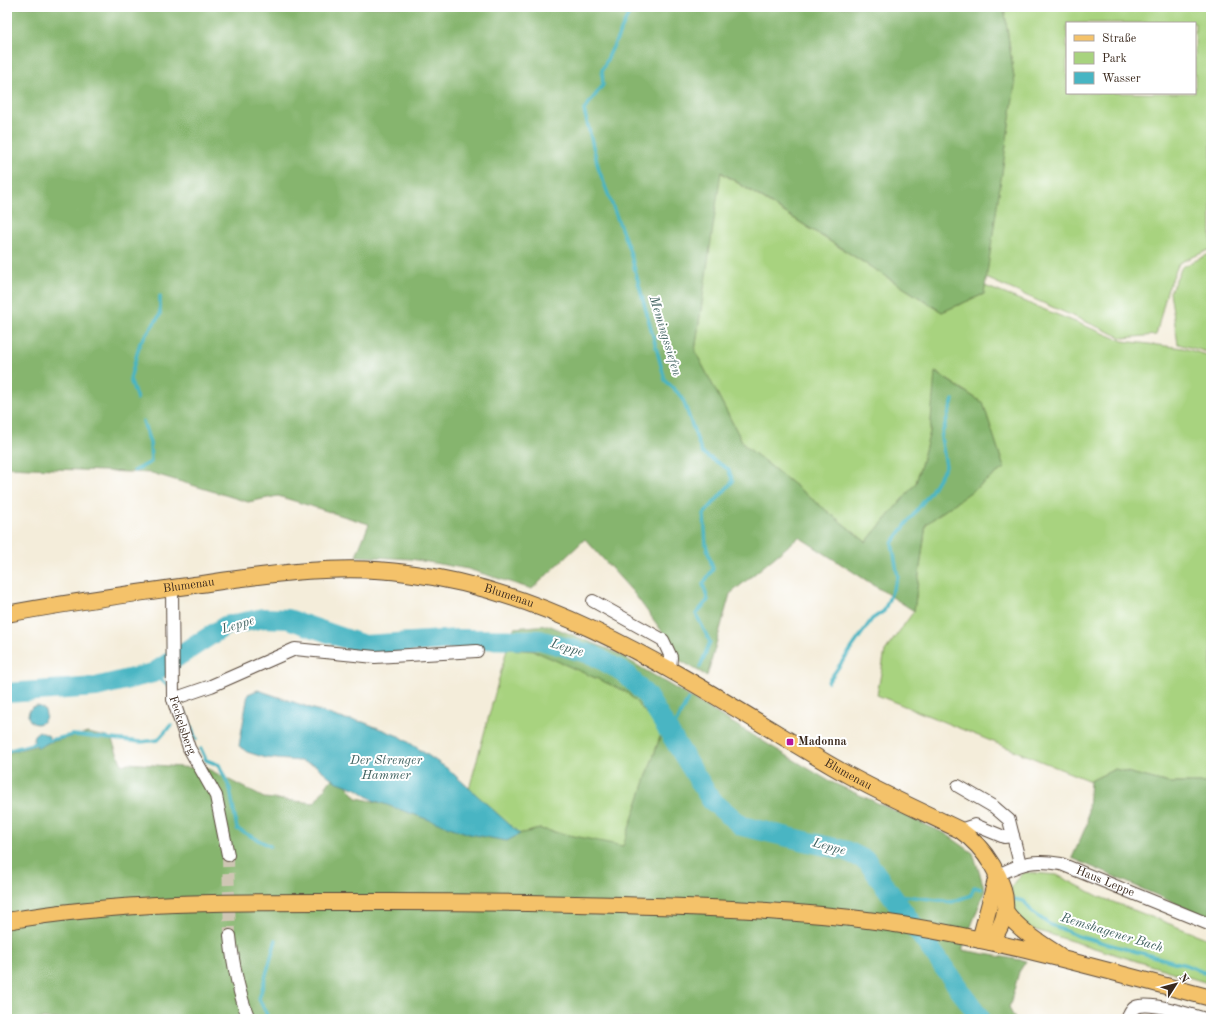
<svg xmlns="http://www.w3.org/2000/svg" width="1218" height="1026" font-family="'Old Standard TT',serif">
<rect width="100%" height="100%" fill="#fff"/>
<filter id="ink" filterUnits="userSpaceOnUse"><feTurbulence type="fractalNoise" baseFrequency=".025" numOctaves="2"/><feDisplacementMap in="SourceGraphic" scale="8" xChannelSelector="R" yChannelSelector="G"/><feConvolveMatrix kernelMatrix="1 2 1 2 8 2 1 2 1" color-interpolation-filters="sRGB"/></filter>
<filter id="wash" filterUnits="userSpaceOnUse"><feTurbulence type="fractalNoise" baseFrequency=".012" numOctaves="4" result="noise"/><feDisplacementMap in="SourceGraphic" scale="16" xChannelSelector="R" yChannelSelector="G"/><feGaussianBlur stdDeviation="0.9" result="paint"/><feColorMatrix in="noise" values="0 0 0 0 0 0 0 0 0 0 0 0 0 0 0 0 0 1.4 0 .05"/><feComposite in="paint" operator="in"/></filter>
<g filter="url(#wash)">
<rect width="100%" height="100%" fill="#f4edda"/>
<g fill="#a8d37f" stroke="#727e4e" fill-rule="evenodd">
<path d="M1004 7H1211V249L1179 263 1167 291 1156 335 1123 338 986 278 1015 85ZM1067 23H1195V93H1067Z"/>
<polygon points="720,172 942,312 984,294 985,286 1123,341 1183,348 1211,356 1211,783 1169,783 1115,769 1090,781 877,695 885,651 914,611 926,524 1004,468 983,403 936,372 930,432 916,483 866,542 744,445 695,351"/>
<polygon points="1211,253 1211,353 1178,344 1170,292 1182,267"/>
<polygon points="507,649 535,651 627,692 662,731 623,847 540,829 500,838 468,793"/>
<polygon points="1023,872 1057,875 1100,897 1211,940 1211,984 1026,927 1014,909 1011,888"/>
</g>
<g fill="#86b56e" stroke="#607046">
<polygon points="7,7 1004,7 1015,85 984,294 942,312 721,172 695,351 744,445 866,542 916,483 930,432 935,372 983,403 1004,468 926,524 914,611 799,537 730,594 707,676 676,658 667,638 633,592 585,539 532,589 468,569 411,559 356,556 369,524 278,496 248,502 152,473 7,467"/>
<polygon points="548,625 615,652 829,781 946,834 973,853 985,890 962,950 1026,961 1019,972 1009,1008 1015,1019 7,1019 7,753 87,733 111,738 122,765 128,763 208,769 264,798 314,803 336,773 357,798 437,814 500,838 540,829 623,846 662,731 627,692 532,650 507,649 514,628"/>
<polygon points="1115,769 1169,783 1211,783 1211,919 1072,858 1087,824 1090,781"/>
</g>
<g fill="#48b5c3" stroke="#427070">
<polygon points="258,690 340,718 363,722 401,737 448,769 520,834 507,841 469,834 373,800 357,789 335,781 315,765 300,761 266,758 247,752 239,746 248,694"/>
<circle cx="37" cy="715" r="9"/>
<polygon points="39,731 49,736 48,743 38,748 33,740 34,735"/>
</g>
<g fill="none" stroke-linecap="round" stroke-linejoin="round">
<g stroke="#48b5c3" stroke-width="3.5">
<polyline points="632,7 602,70 603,85 584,110 599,170 630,252 665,380 682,397 702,453 728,469 733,481 704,514 706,545 713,569 703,584 708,600 696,614 710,642 700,667"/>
<polyline points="137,399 130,379 140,343 160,315 160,296"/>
<polyline points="134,471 151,462 150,443 143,421"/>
<polyline points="153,673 167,685"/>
<polyline points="828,682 872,619 884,611 898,577 892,543 930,493 946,466 941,437 953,400"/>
<polyline points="184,711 196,739"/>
<polyline points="671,734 688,699"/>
<polyline points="46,741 73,735 141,742 158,740 171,725"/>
<polyline points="201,749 206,760 219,765 230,789 237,829 270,846"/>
<polyline points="7,751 40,742"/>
<polyline points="891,894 952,902 971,895 974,887 981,889"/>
<polyline points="1014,899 1024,901 1032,912 1049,924 1078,936 1186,965 1211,975"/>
<polyline points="269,1019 259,999 276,940"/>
</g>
<polyline stroke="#48b5c3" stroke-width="20" points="7,693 96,687 153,673 225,626 264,618 288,619 364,645 459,639 540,640 593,655 625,673 647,696 711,800 742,826 847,851 867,861 981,1019"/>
</g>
</g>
<g filter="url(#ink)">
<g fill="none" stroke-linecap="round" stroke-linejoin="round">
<polyline stroke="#cfc6b4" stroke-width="12" stroke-dasharray="12 6" stroke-linecap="butt" points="228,855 230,936"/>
<g stroke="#57473a" stroke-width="14">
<g id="minor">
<path id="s1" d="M172 588 173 699 189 748 216 796 228 855"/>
<polyline points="593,601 663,640 671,657 670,671"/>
<polyline points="173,699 211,686 295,649 375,657 477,651"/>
<polyline points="958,786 994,807 1009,820 1020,864"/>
<polyline points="960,830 975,825 1004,837 1013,836"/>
<path id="s2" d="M998 875C1023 863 1032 859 1061 864L1211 925"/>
<path d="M230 936C233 964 238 992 249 1019"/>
<path d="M1127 1019C1130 1013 1132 1007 1139 1006 1157 1003 1188 1014 1205 1019"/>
</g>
</g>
<g stroke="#57473a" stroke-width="18">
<g id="major">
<path id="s3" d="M7 614C69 602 131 594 194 585 264 575 336 563 407 573 565 592 698 688 832 766 873 790 917 809 960 830 983 846 1008 881 1005 911 1004 922 997 933 991 942"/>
<path d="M1005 911C1019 930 1039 942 1059 955"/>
<path d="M7 921C131 899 259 902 385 902 484 902 584 903 684 907 756 910 830 913 902 925 1007 942 1109 971 1211 998"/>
<polyline points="980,940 997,876"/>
</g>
</g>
<use href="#minor" stroke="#fff" stroke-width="12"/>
<use href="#major" stroke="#f4c26a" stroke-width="16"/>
</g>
</g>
<rect fill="#b5179e" stroke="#fff" stroke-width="1.5" x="786" y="738" width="8" height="8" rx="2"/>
<g text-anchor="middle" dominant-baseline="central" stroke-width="4" stroke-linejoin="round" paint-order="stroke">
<g font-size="12" fill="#3b2a1e" stroke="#fff">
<text stroke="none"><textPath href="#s3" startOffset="184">Blumenau</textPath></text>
<text stroke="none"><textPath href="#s3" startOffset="508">Blumenau</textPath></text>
<text stroke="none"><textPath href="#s1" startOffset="139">Feckelsberg</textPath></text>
<text stroke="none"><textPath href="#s3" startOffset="892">Blumenau</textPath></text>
<text stroke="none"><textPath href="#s2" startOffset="113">Haus Leppe</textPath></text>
</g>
<g font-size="12" font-weight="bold" fill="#3b2a1e" stroke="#fff" text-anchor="start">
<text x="798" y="742">Madonna</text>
</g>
<g font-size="13" font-style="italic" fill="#406260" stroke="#fff">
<text transform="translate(665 336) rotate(73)">Memingssiefen</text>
<text transform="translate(238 625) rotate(-17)">Leppe</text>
<text transform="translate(567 648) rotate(16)">Leppe</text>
<text x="386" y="760">Der Strenger<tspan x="386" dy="15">Hammer</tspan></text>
<text transform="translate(829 847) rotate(15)">Leppe</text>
<text transform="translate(1112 933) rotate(17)">Remshagener Bach</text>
</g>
</g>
<rect width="1218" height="1026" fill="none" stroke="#fff" stroke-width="24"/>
<rect x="1066" y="22" width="130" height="72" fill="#ffffff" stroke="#b1aaa5"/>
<rect x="1074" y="35" width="20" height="6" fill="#f4c26a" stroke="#b1aaa5"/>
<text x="1102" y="42" font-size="12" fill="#3b2a1e">Straße</text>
<rect x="1074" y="52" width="20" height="12" fill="#a8d37f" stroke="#b1aaa5"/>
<text x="1102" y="62" font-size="12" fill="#3b2a1e">Park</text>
<rect x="1074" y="72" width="20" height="12" fill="#48b5c3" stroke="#b1aaa5"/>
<text x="1102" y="82" font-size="12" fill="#3b2a1e">Wasser</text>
<g transform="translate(1176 984) rotate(54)" stroke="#ffffff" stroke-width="3" paint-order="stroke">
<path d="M0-3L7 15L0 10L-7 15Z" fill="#3b2a1e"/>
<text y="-6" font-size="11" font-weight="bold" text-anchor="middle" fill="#3b2a1e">N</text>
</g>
</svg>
